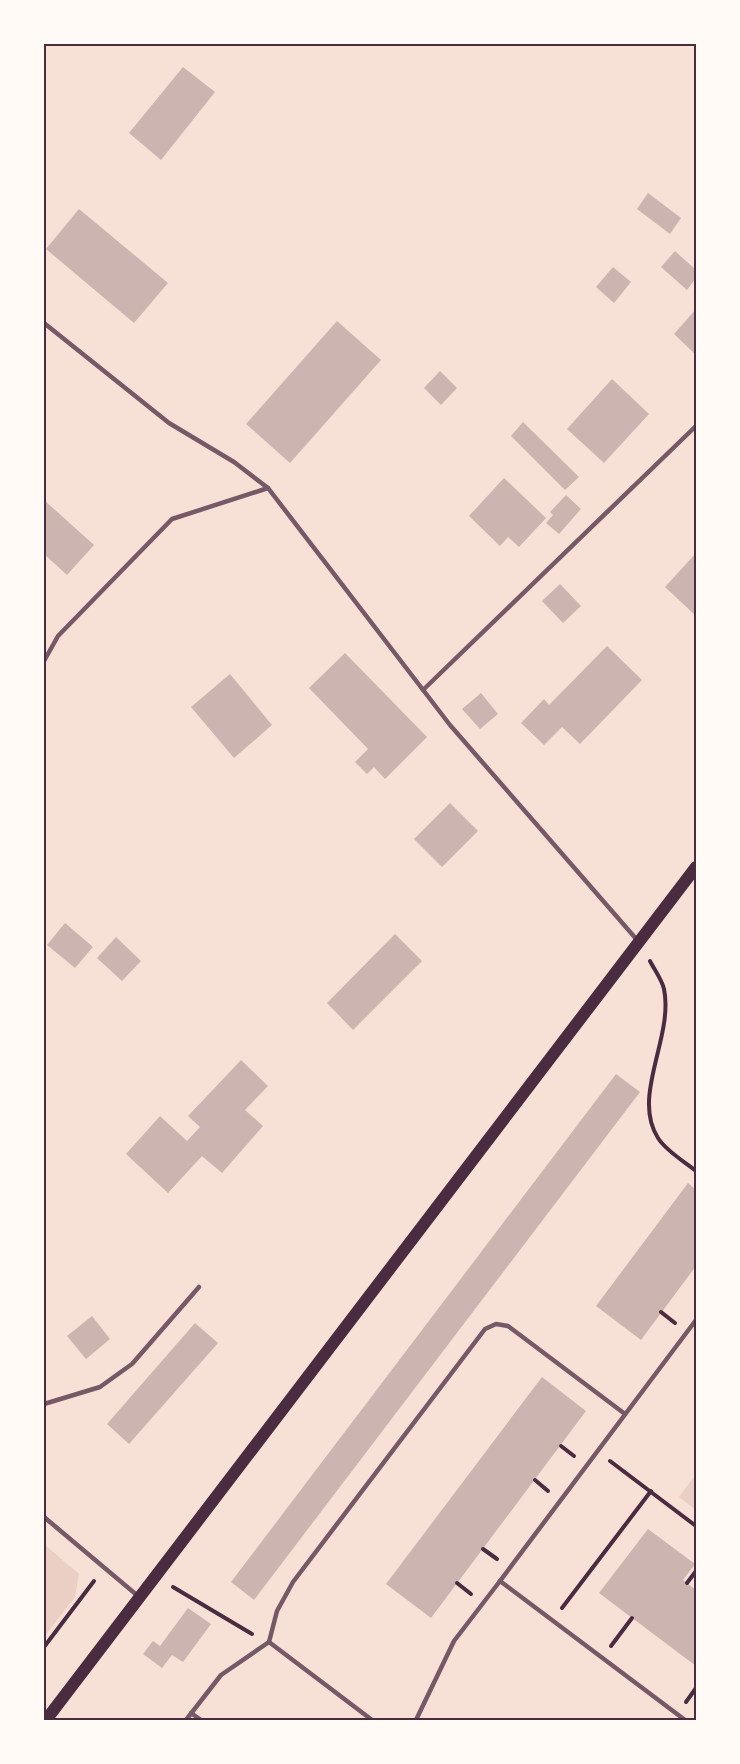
<svg xmlns="http://www.w3.org/2000/svg" width="740" height="1764" font-family="'Archivo Narrow',sans-serif">
<rect width="100%" height="100%" fill="#f7e1d7"/>
<g fill="#ebcfc5">
<polygon points="696,1474 696,1510 679,1497"/>
<polygon points="44,1544 79,1574 75,1597 44,1637"/>
</g>
<g fill="#ccb4b1">
<polygon points="183,67 215,92 161,160 129,133"/>
<polygon points="648,193 681,218 670,234 637,209"/>
<polygon points="79,209 168,283 134,323 46,249"/>
<polygon points="675,251 696,270 696,278 687,290 661,267"/>
<polygon points="613,267 631,282 614,303 596,287"/>
<polygon points="696,309 696,355 674,334"/>
<polygon points="337,321 381,360 290,463 246,424"/>
<polygon points="440,371 457,388 441,405 424,388"/>
<polygon points="612,379 649,414 604,463 567,429"/>
<polygon points="523,422 579,477 565,490 511,436"/>
<polygon points="504,478 546,518 519,547 508,537 500,546 469,516"/>
<polygon points="566,495 581,509 559,534 546,523 553,515 550,512"/>
<polygon points="44,500 94,545 67,575 44,554"/>
<polygon points="696,553 696,616 665,587"/>
<polygon points="560,584 581,606 563,623 542,601"/>
<polygon points="607,646 642,680 580,744 562,727 544,745 521,723 544,699 549,705"/>
<polygon points="345,653 427,737 385,779 374,767 367,774 355,762 368,749 309,688"/>
<polygon points="230,674 272,725 234,758 191,707"/>
<polygon points="481,693 498,714 480,729 462,709"/>
<polygon points="450,803 478,831 442,867 414,839"/>
<polygon points="65,923 93,947 75,968 47,945"/>
<polygon points="395,934 422,961 353,1030 327,1003"/>
<polygon points="116,937 141,961 122,981 97,958"/>
<polygon points="241,1060 268,1086 245,1110 263,1126 222,1173 202,1156 168,1193 126,1154 160,1116 187,1141 200,1127 188,1116"/>
<polygon points="616,1074 640,1092 254,1600 231,1582"/>
<polygon points="688,1183 696,1190 696,1266 641,1340 596,1306"/>
<polygon points="92,1316 110,1339 86,1359 67,1336"/>
<polygon points="195,1323 218,1343 129,1444 107,1424"/>
<polygon points="542,1377 586,1411 431,1618 386,1584"/>
<polygon points="648,1529 695,1564 683,1580 696,1590 696,1666 599,1593"/>
<polygon points="188,1608 211,1624 183,1662 172,1655 162,1668 143,1654 153,1641 160,1646"/>
</g>
<g fill="none" stroke-linecap="round" stroke-linejoin="round">
<g stroke="#4a2c40" stroke-width="4">
<path d="M650 961C654 969 662 980 664 989 674 1037 631 1096 658 1138 666 1151 685 1162 696 1171"/>
<polyline points="661,1312 675,1323"/>
<polyline points="561,1446 574,1456"/>
<polyline points="610,1461 696,1526"/>
<polyline points="535,1480 548,1491"/>
<polyline points="483,1549 497,1559"/>
<polyline points="457,1583 471,1594"/>
<polyline points="687,1583 696,1571"/>
<polyline points="173,1587 252,1634"/>
<polyline points="562,1608 651,1491"/>
<polyline points="611,1646 632,1618"/>
<polyline points="44,1647 94,1581"/>
<polyline points="686,1702 696,1688"/>
</g>
<g stroke="#755966" stroke-width="4.5">
<polyline points="44,323 169,423 234,462 268,488 450,725 638,941"/>
<polyline points="44,661 58,636 172,519 268,488"/>
<polyline points="423,690 696,426"/>
<polyline points="44,1404 100,1387 132,1364 199,1287"/>
<polyline points="44,1517 138,1596"/>
<polyline points="269,1642 372,1720"/>
<polyline points="191,1713 201,1720"/>
<polyline points="186,1720 221,1675 269,1642 277,1611 293,1582 485,1329 496,1324 508,1326 625,1414"/>
<polyline points="416,1720 454,1641 500,1581"/>
<polyline points="685,1720 500,1581 696,1320"/>
</g>
<polyline stroke="#4a2c40" stroke-width="12" points="46,1720 696,867"/>
</g>
<rect width="740" height="1764" fill="none" stroke="#fffaf5" stroke-width="90"/>
<rect x="45" y="45" width="650" height="1674" fill="none" stroke="#4a2c40" stroke-width="2"/>
</svg>
